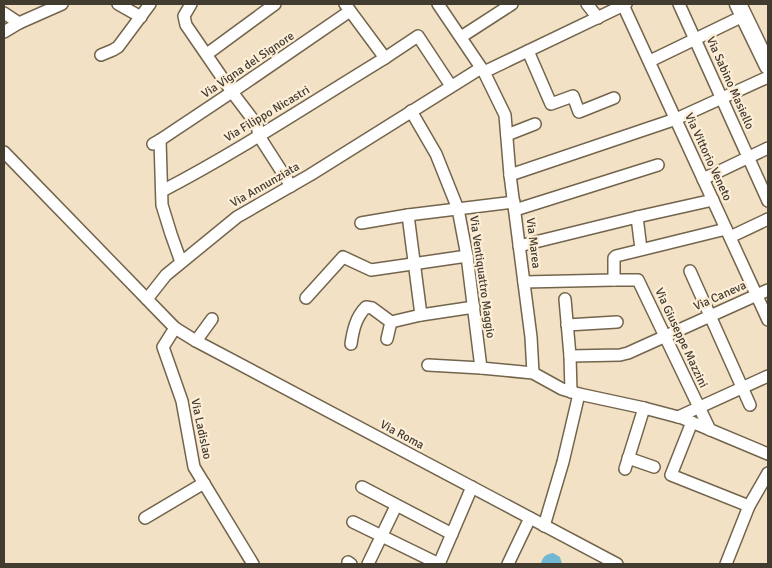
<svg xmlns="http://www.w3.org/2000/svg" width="772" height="568" font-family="Signika,sans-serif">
<rect width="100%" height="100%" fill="#f2e1c5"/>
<path fill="#71b8d5" d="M553 553 560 557 562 564H541C542 557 546 554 553 553Z"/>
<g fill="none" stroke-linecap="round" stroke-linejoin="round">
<g stroke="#73644c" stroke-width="14">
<g id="street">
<polyline points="118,4 141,17"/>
<polyline points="191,4 184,16 186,25 232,92 257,125 259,136 291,186"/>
<polyline points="345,4 385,58 418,36 451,86"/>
<polyline points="438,4 484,72 505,115 510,175 531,337 533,373"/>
<polyline points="587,4 598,18"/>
<polyline points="679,4 768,201"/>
<polyline points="623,5 768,320"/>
<polyline points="4,13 19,23"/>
<polyline points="4,32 19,23 62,4"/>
<polyline points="461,37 512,4"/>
<polyline points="528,51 551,104 573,96 579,112 614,98"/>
<polyline points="207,54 275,4"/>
<polyline points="101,55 113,50 118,47 150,4"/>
<polyline points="650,61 743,16"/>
<polyline points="484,72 626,4"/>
<polyline points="411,111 436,154 458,209 467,256 481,368"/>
<polyline points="507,135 535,124"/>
<polyline points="160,140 232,92 350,11"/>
<polyline points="153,144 160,140 162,205 171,234 181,262"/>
<polyline points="4,152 175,328 196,341 617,564"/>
<polyline points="510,175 676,119 768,77"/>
<polyline points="703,179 768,148"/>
<path d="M162 191C239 151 311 103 385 58"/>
<polyline points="515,210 658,165"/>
<polyline points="408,215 421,315"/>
<polyline points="637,217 641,249"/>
<polyline points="361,223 408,215 514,202"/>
<polyline points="730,237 768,219"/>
<polyline points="519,246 637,217 713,200"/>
<polyline points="690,271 750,405"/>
<polyline points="614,280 614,258 616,256 726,229"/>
<polyline points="524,282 614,280 638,280 710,430"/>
<polyline points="306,298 343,257 371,270 467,256"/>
<polyline points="147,299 166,275 237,217 310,175 481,68"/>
<polyline points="565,299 570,356 571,392"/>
<polyline points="567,325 617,322"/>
<polyline points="175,328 163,347 182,401 194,467 253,564"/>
<polyline points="387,339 391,322"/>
<polyline points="196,341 212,319"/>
<path d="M351 344C353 330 356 317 366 307L372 308 391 322 421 315 474 307"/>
<polyline points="570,356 620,355 628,353 768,290"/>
<polyline points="428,365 481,368 533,373 562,389 579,394 644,408 682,418 768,454"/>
<polyline points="678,417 768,376"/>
<polyline points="692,422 671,475 749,506"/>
<polyline points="628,458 654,467"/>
<polyline points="625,469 644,408"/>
<polyline points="362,487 452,534"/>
<polyline points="145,518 204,483"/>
<polyline points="353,522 439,564"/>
<polyline points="544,526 563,462 579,394"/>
<polyline points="348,562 351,564"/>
<polyline points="368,564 396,506"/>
<polyline points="439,564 472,487"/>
<polyline points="508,564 530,518"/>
<polyline points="726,564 749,506 768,473"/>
</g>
</g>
<g stroke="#73644c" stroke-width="19">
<polyline id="secondary" points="738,4 768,66"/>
</g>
<use href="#street" stroke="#fff" stroke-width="11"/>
<use href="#secondary" stroke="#fff" stroke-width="16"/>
</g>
<g text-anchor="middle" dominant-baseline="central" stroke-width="4.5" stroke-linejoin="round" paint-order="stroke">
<g font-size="12" fill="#423b30" stroke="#fdeed8">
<text transform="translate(248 65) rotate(-34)">Via Vigna del Signore</text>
<text transform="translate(730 83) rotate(66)">Via Sabino Masiello</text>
<text transform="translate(267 114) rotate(-31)">Via Filippo Nicastri</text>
<text transform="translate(708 157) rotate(65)">Via Vittorio Veneto</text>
<text transform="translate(265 185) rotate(-30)">Via Annunziata</text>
<text transform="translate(533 243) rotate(83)">Via Marea</text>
<text transform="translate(482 277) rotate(82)">Via Ventiquattro Maggio</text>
<text transform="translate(720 296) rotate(-24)">Via Caneva</text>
<text transform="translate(681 338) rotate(65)">Via Giuseppe Mazzini</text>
<text transform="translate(201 429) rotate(78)">Via Ladislao</text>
<text transform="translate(402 435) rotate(28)">Via Roma</text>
</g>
</g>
<rect width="772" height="568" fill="none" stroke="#423b30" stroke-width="10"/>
</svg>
